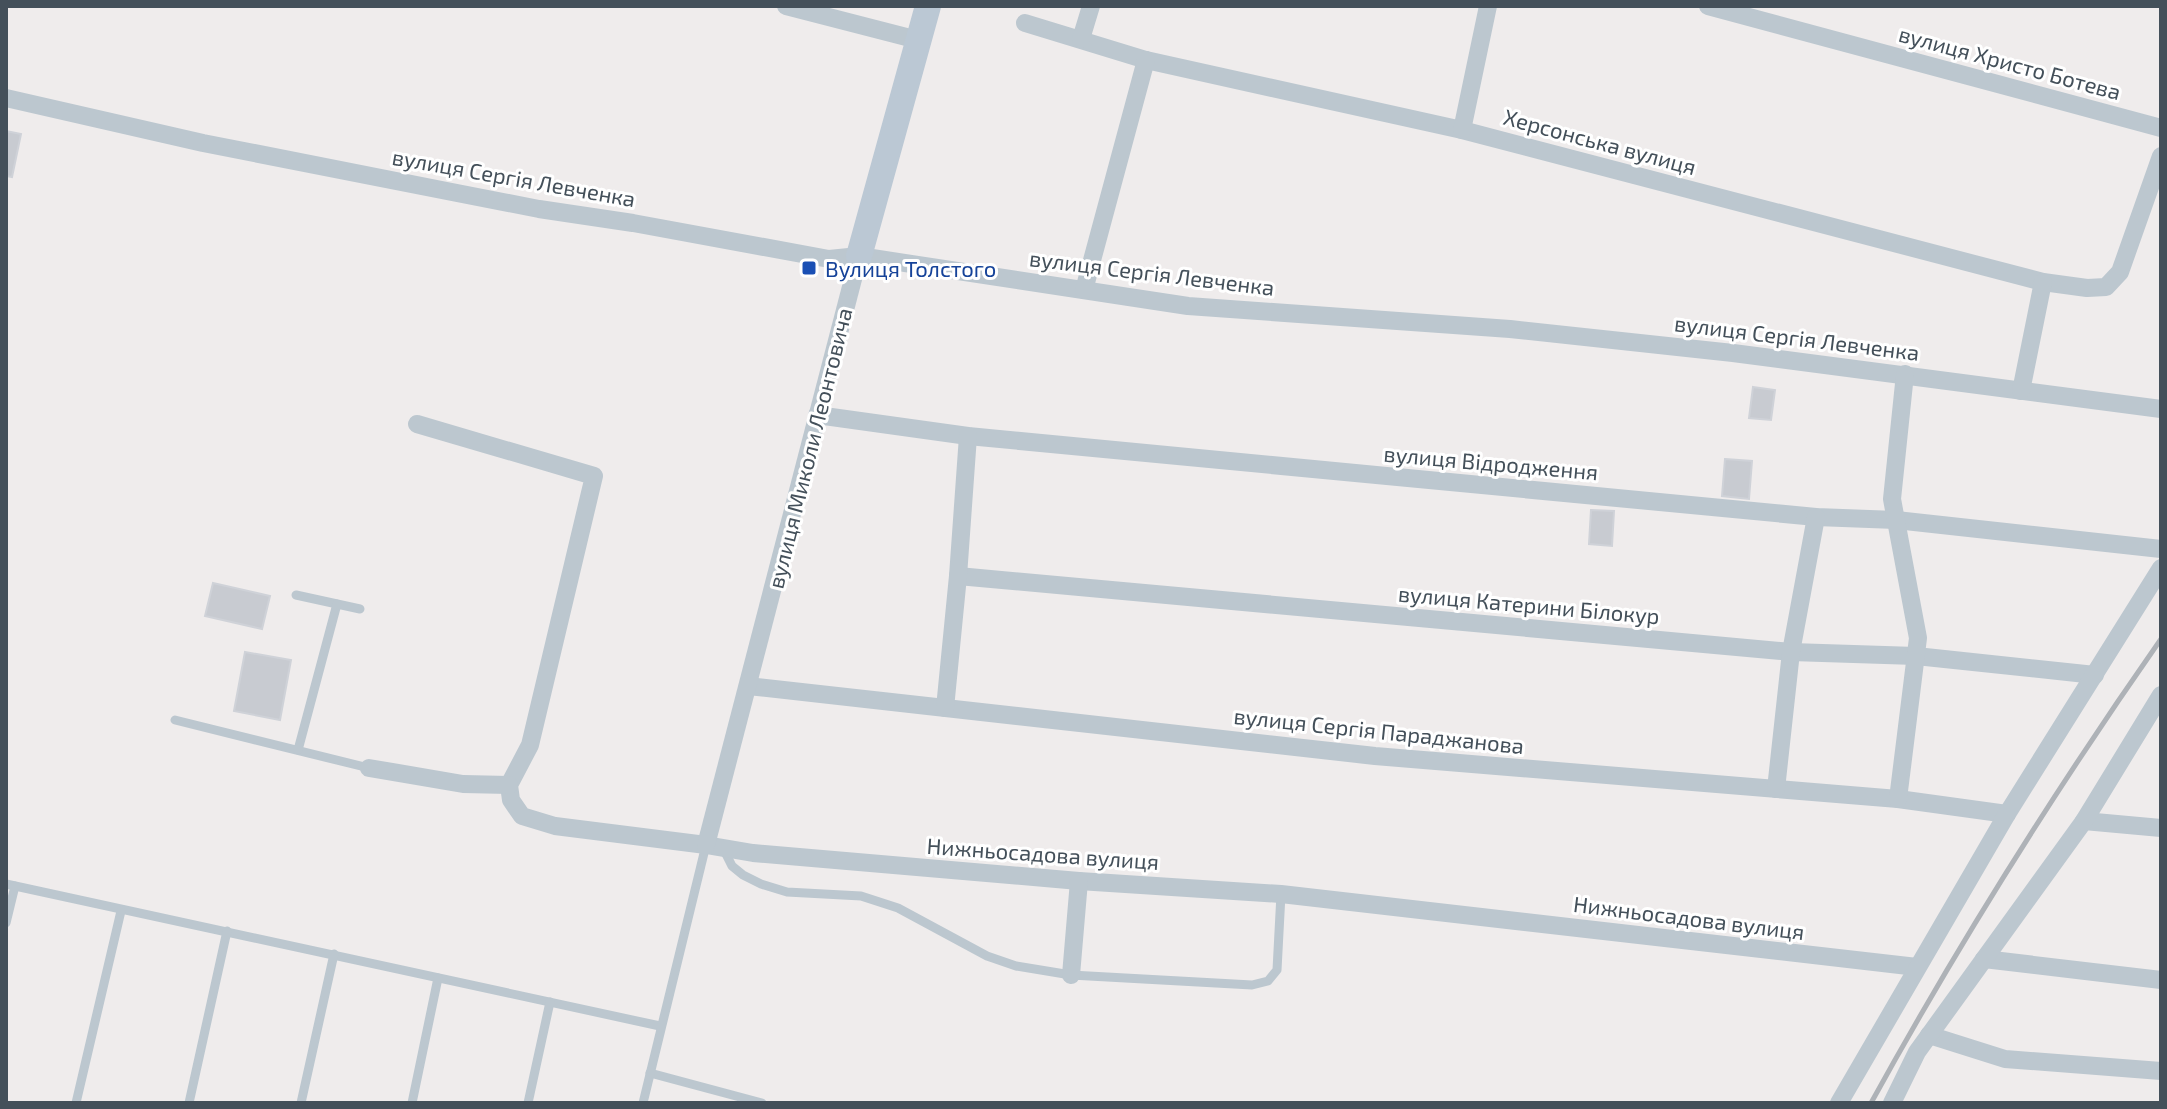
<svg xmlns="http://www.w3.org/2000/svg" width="2167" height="1109" font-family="'Exo 2',sans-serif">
<rect width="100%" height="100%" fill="#efecec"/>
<g fill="#c8cbd1" stroke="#cfd2d8" stroke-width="2">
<polygon points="6,131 21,134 12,177 6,176"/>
<polygon points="1753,387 1775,390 1771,420 1749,418"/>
<polygon points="1725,459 1752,461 1749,499 1722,496"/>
<polygon points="1591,510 1614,511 1612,546 1589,544"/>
<polygon points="213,583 270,596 262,629 205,616"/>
<polygon points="245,652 291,660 280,720 234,711"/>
</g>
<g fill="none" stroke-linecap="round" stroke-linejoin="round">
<g stroke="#bcc7cf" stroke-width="9">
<polyline points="296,595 360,609"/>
<polyline points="175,720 369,768"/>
<polyline points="298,750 337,604"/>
<polyline points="723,848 732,866 743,875 761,884 787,892 861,896 898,908 987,956 1016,966 1071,975 1252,985 1268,981 1277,970 1281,894"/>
<path d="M6 884C224 932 442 980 660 1026"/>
<polyline points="6,923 15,886"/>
<polyline points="650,1073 762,1103"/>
<polyline points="76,1103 121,911"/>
<polyline points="189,1103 227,931"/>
<polyline points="301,1103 334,954"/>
<polyline points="412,1103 438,978"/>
<polyline points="528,1103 550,1002"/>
<polyline points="643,1103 706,845"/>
</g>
<g stroke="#bcc7cf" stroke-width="18">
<polyline points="786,6 918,40"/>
<polyline points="1708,6 2161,128"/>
<polyline points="1025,23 1146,60 1462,130 2043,282 2087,288 2106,287 2120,272 2161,156"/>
<polyline points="1081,39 1091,6"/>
<polyline points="6,98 203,143 457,193 539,209 633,223 829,259 859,256 1188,306 1510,329 1733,353 2161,409"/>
<polyline points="1462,130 1488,6"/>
<polyline points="1084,290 1146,60"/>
<polyline points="2021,391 2043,282"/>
<polyline points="817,415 968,436 1816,517 1896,520 2161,549"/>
<polyline points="417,424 594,476 530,745 509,785 511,800 522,816 555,826 706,845 753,853 1079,881 1281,894 1917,967"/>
<polyline points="958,576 1791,652 1916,656 2095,675"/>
<polyline points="748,686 1375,756 1898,799 2007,814"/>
<polyline points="945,708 958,576 968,436"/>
<polyline points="369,768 463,784 509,785"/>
<polyline points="1776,789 1791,652 1816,517"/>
<polyline points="1898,799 1918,638 1892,499 1905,374"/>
<polyline points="2084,821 2161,828"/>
<polyline points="706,845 859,256"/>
<polyline points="1984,959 2161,980"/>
<polyline points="1071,975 1079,881"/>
<polyline points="1929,1035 2005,1059 2161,1071"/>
<polyline points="1839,1103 2007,814 2161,568"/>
<polyline points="1892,1103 1917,1052 2084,821 2161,695"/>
</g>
<polyline stroke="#bbc8d4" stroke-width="26" points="859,256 928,6"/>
<path stroke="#aeb2b7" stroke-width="5" d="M1871 1103C1959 943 2056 789 2161 639"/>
</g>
<rect fill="#1a4fb4" stroke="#fff" stroke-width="3" x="801" y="260" width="16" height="16" rx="4"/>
<g text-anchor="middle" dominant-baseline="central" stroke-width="6" stroke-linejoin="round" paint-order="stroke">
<g font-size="22" fill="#44505a" stroke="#fff">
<text transform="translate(2010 62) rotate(15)">вулиця Христо Ботева</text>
<text transform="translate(1600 141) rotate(15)">Херсонська вулиця</text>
<text transform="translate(514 177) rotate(10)">вулиця Сергія Левченка</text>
<text transform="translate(1152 272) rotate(7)">вулиця Сергія Левченка</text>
<text transform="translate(1797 337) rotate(7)">вулиця Сергія Левченка</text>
<text transform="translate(809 448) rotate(-76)">вулиця Миколи Леонтовича</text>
<text transform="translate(1491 462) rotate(5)">вулиця Відродження</text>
<text transform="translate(1529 604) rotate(5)">вулиця Катерини Білокур</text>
<text transform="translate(1379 730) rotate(6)">вулиця Сергія Параджанова</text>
<text transform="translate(1043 853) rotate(4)">Нижньосадова вулиця</text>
<text transform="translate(1689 917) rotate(7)">Нижньосадова вулиця</text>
</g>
<g font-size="22" fill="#164399" stroke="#fff" text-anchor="start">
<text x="825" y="268">Вулиця Толстого</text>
</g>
</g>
<rect width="2167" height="1109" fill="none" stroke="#44505a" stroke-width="16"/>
</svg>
